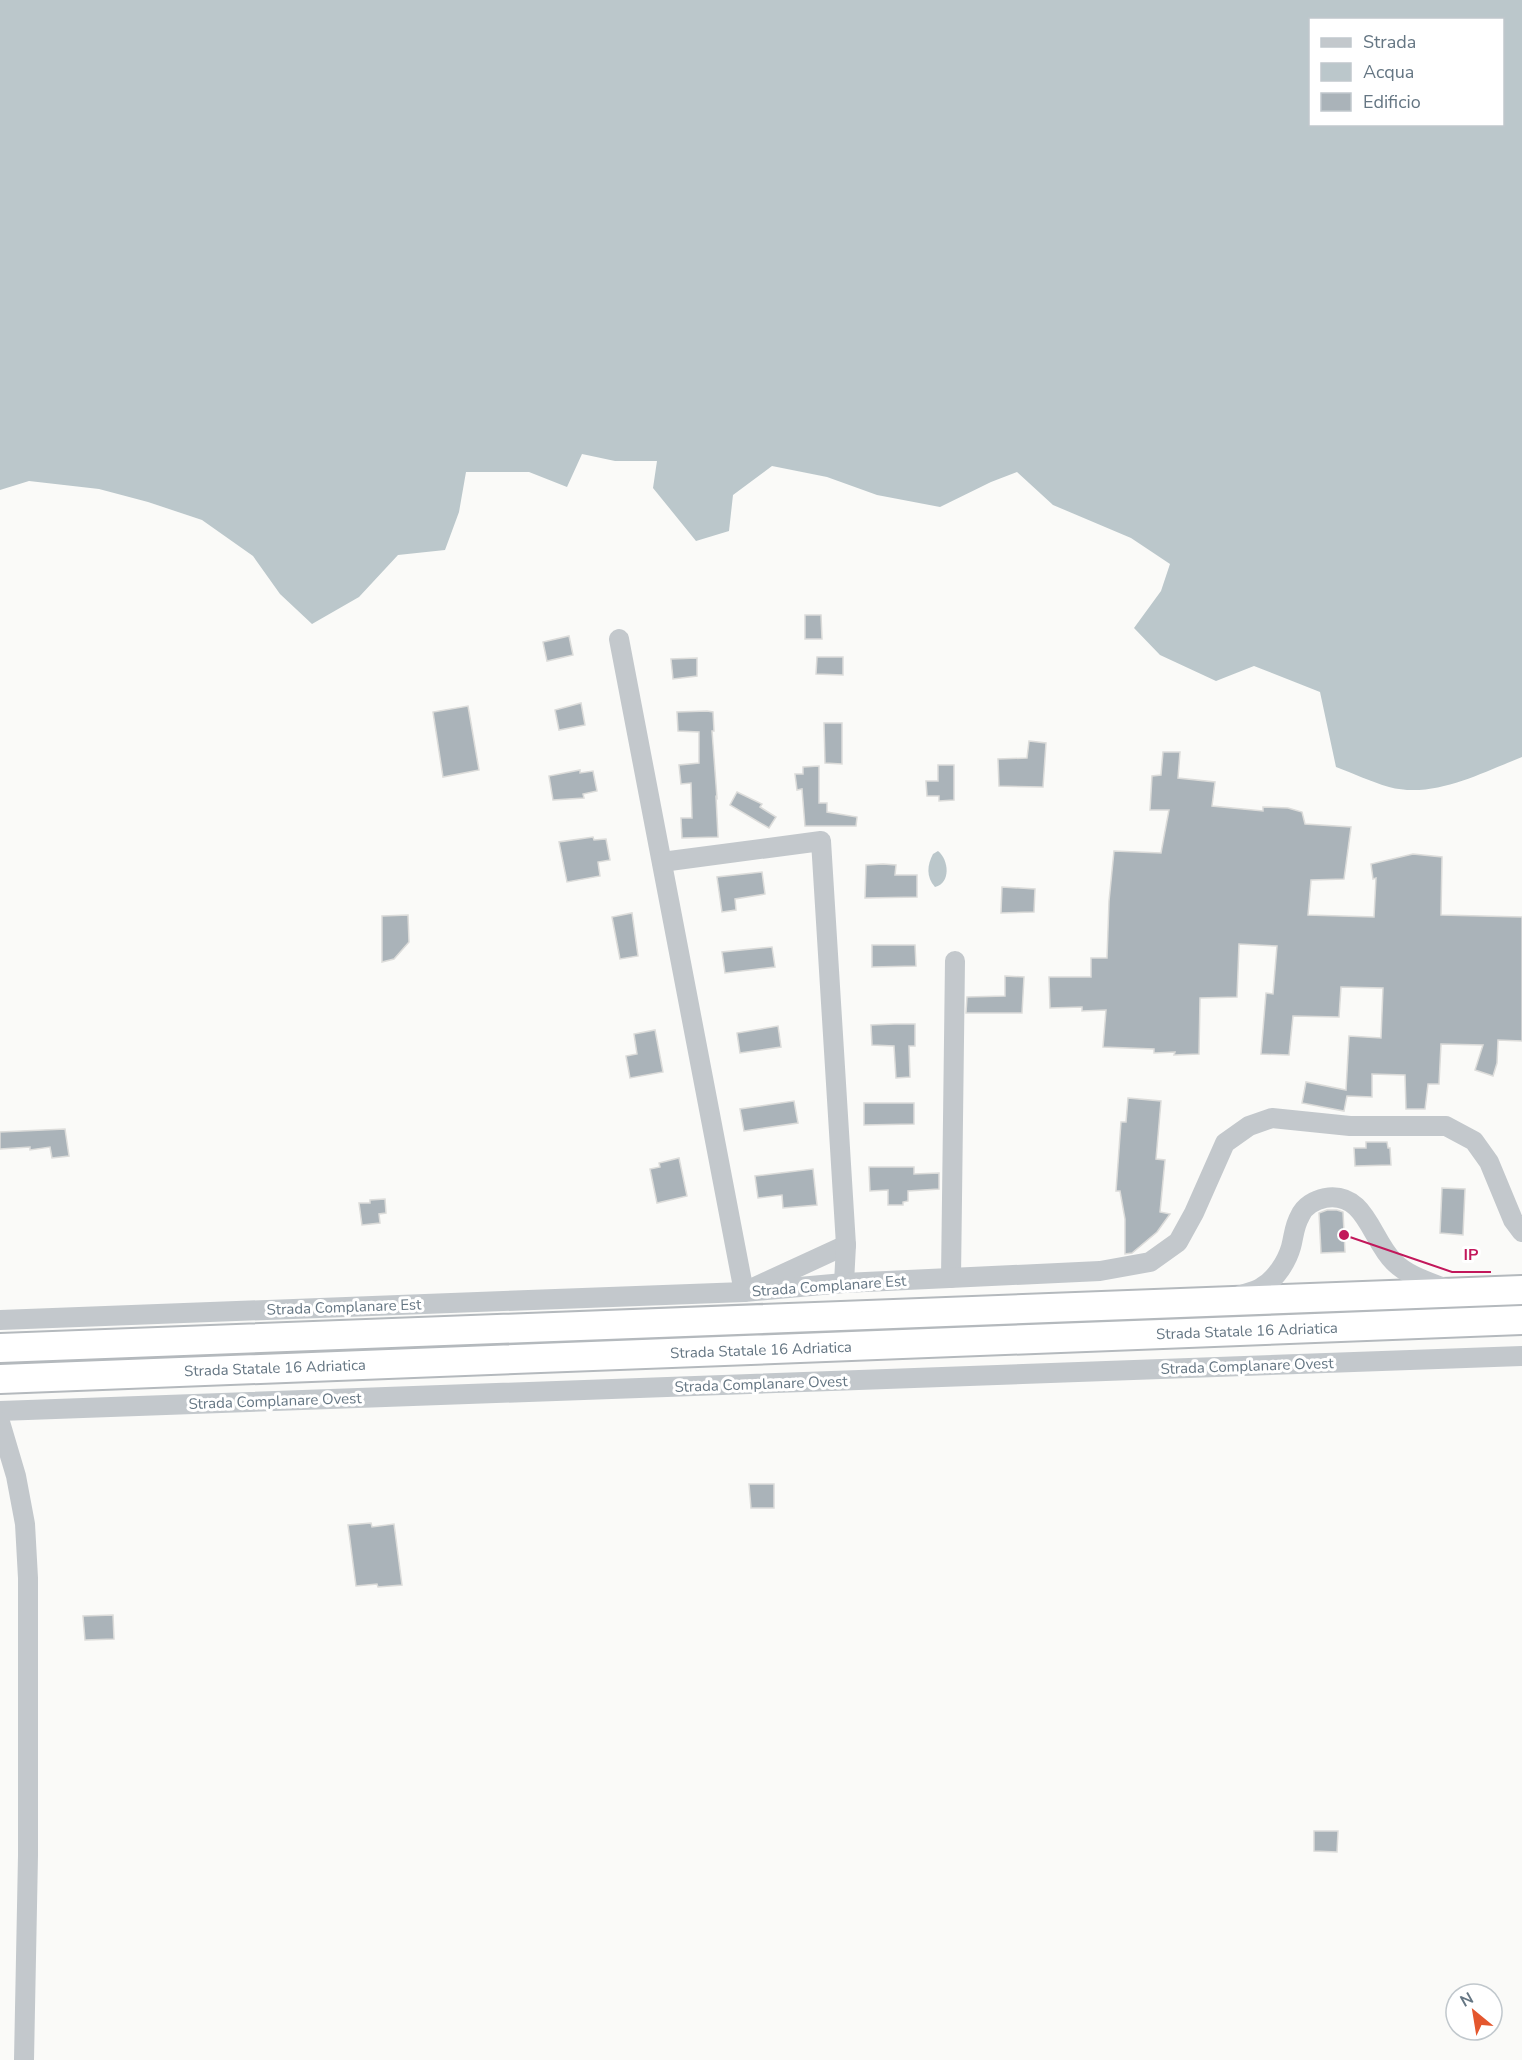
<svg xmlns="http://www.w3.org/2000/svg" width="1522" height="2060" font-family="'Nunito Sans',sans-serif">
<rect width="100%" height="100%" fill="#fafaf8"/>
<g fill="#bbc7cb" fill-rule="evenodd">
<path d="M0 0H1522V757C1481 773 1434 799 1389 787 1371 782 1353 773 1336 767L1320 692 1254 666 1216 681 1160 655 1134 628 1161 591 1170 564 1131 538 1053 505 1017 472 991 482 940 507 877 495 827 477 772 466 733 495 729 531 696 541 653 488 657 461H615L582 454 567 487 529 472H466L459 512 445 550 398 555 359 597 312 624 280 594 253 556 202 520 148 502 99 489 29 481 0 490ZM1310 20H1502V124H1310Z"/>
<path d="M938 851C949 860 951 883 935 887 926 877 927 865 933 854Z"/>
</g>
<g fill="#aab3b9" stroke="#dcdcda" stroke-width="1.5">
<polygon points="805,615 821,615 822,639 805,639"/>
<polygon points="569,636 573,655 547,661 543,642"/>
<polygon points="817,657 843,657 843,675 816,674"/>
<polygon points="697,658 697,676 673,679 671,659"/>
<polygon points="581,703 585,725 559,730 555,710"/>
<polygon points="468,706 479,770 443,777 433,712"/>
<polygon points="707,711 713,712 714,731 712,731 717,798 716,797 718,837 682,838 681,818 692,818 691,783 681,784 679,765 699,763 699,732 678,731 677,712"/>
<polygon points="824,723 842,723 842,764 825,763"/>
<polygon points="1029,741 1046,743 1043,787 999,786 998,759 1027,758"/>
<polygon points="1163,752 1180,752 1178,778 1215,782 1212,806 1263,811 1263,807 1288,808 1302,812 1305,824 1351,827 1344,879 1311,880 1308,915 1374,917 1376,878 1373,879 1371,864 1413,854 1442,857 1441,915 1522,917 1522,1041 1498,1040 1497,1063 1493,1076 1475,1070 1483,1045 1441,1044 1439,1084 1428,1084 1425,1109 1406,1109 1405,1075 1372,1074 1372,1097 1347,1096 1344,1111 1302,1103 1306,1082 1346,1090 1349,1036 1381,1038 1383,988 1341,987 1339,1017 1293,1016 1289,1055 1261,1054 1266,993 1273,994 1277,946 1239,944 1237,997 1200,998 1199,1054 1174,1055 1175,1052 1154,1053 1154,1049 1103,1047 1106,1010 1082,1011 1082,1007 1050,1008 1049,977 1091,977 1091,958 1107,958 1109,901 1114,851 1161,853 1169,810 1150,810 1152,776 1161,775"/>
<polygon points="938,765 954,765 954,800 939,801 939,796 927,796 926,781 938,781"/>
<polygon points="819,766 819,803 827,803 827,812 857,817 856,826 805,826 802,789 797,790 795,774 803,774 803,767"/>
<polygon points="580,770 580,773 593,771 597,791 583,794 584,798 553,800 549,776"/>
<polygon points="737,792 762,804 760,807 776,817 769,828 730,805"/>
<polygon points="593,837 594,840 606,839 610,860 598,862 600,876 567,882 559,842"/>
<polygon points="883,864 896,865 895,875 917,875 917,897 865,898 866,865"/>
<polygon points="762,872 765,894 735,899 736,910 722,912 717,877"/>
<polygon points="1002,887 1035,889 1034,912 1001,913"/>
<polygon points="632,913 638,956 620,959 612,917"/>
<polygon points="408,915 409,942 394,959 382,962 382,916"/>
<polygon points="872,945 915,945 916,966 872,967"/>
<polygon points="772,947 775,967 725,973 722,952"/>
<polygon points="1005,976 1024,977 1022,1013 966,1013 967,997 1005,996"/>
<polygon points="894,1024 915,1024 915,1046 909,1046 910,1077 896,1078 894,1046 872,1045 871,1025"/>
<polygon points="778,1026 781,1047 740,1053 737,1033"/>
<polygon points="655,1030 663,1072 630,1078 626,1056 637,1054 634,1034"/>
<polygon points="1128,1098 1161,1101 1156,1159 1165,1160 1160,1212 1170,1214 1157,1232 1132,1253 1125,1254 1125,1219 1120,1191 1116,1191 1121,1122 1126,1122"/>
<polygon points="794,1101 798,1123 744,1131 740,1109"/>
<polygon points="864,1103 914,1103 914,1124 864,1125"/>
<polygon points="65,1129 69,1156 52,1158 50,1147 30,1150 30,1147 0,1149 0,1132"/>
<polygon points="1366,1142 1387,1142 1388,1148 1390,1148 1391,1165 1355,1166 1354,1148 1366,1148"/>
<polygon points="679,1158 687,1196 657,1203 650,1169 660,1167 659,1163"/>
<polygon points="869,1167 914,1167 914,1174 939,1173 939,1189 908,1191 908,1201 903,1202 903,1205 888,1205 888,1190 870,1191"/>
<polygon points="813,1169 817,1205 783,1208 782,1195 758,1198 755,1176"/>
<polygon points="1442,1188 1465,1189 1463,1235 1440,1233"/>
<polygon points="385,1199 386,1213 379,1214 380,1223 362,1225 359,1203 370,1203 370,1200"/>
<polygon points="1327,1210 1337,1210 1343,1212 1345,1252 1321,1253 1319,1213"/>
<polygon points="749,1484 774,1484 774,1508 751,1508"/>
<polygon points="371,1523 372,1527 394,1524 402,1585 378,1587 377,1584 356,1586 348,1525"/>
<polygon points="113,1615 114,1639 85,1640 83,1616"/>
<polygon points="1314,1831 1338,1831 1337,1852 1314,1851"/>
</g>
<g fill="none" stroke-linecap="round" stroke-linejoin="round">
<g stroke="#b4b9bd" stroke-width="32">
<g id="highway">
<polyline points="0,1348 1522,1290"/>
<polyline points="0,1379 1522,1320"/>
</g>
</g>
<g stroke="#c3c8cc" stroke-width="20">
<polyline points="619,639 744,1292 846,1245"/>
<polyline points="662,862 821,841 846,1245 844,1283"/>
<polyline points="951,1278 955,961"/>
<path d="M1241 1295C1247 1293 1256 1291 1262 1287 1276 1279 1287 1261 1291 1247 1294 1236 1294 1226 1300 1216 1304 1206 1315 1200 1325 1198 1366 1191 1371 1240 1394 1262 1408 1276 1429 1282 1447 1289"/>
<polyline points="0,1320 744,1292 844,1283 1100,1271 1150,1262 1178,1242 1194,1213 1225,1143 1249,1126 1272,1118 1350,1126 1446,1126 1474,1141 1489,1162 1513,1220 1522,1232"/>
<polyline points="0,1411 1522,1356"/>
<polyline points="0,1422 16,1476 25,1524 28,1578 28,1855 24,2060"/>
</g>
<use href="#highway" stroke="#fff" stroke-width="28"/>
</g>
<g text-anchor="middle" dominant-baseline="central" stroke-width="6" stroke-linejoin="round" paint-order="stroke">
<g font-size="15" fill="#657683" stroke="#fff">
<text transform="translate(829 1286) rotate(-4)">Strada Complanare Est</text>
<text transform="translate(344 1307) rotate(-2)">Strada Complanare Est</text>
<text transform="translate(1247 1331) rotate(-2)">Strada Statale 16 Adriatica</text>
<text transform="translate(761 1350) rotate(-2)">Strada Statale 16 Adriatica</text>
<text transform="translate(1247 1366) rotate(-2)">Strada Complanare Ovest</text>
<text transform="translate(275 1368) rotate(-2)">Strada Statale 16 Adriatica</text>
<text transform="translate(761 1384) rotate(-2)">Strada Complanare Ovest</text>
<text transform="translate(275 1401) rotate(-2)">Strada Complanare Ovest</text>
</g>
</g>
<path fill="none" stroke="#c2185b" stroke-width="2" d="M1344 1235L1452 1272H1491"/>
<circle fill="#c2185b" stroke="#fff" stroke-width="2" cx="1344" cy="1235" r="6"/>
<g font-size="16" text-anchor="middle" font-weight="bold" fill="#c2185b" stroke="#fff" stroke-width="6" stroke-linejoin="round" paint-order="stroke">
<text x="1471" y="1260">IP</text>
</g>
<rect x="1309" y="18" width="195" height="108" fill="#ffffff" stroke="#c1c8cd" stroke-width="1.5"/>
<rect x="1321" y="38" width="30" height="9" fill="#c3c8cc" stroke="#c1c8cd" stroke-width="1.5"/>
<text x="1363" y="48" font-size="18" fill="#657683">Strada</text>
<rect x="1321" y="63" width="30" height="18" fill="#bbc7cb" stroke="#c1c8cd" stroke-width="1.5"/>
<text x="1363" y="78" font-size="18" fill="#657683">Acqua</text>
<rect x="1321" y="93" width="30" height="18" fill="#aab3b9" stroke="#c1c8cd" stroke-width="1.5"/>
<text x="1363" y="108" font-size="18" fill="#657683">Edificio</text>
<g transform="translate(1474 2012) rotate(330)"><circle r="28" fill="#ffffff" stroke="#c1c8cd" stroke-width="1.5"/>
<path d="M0-4.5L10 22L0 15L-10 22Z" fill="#e4572e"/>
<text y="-9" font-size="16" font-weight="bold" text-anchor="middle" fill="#657683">N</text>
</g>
</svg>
